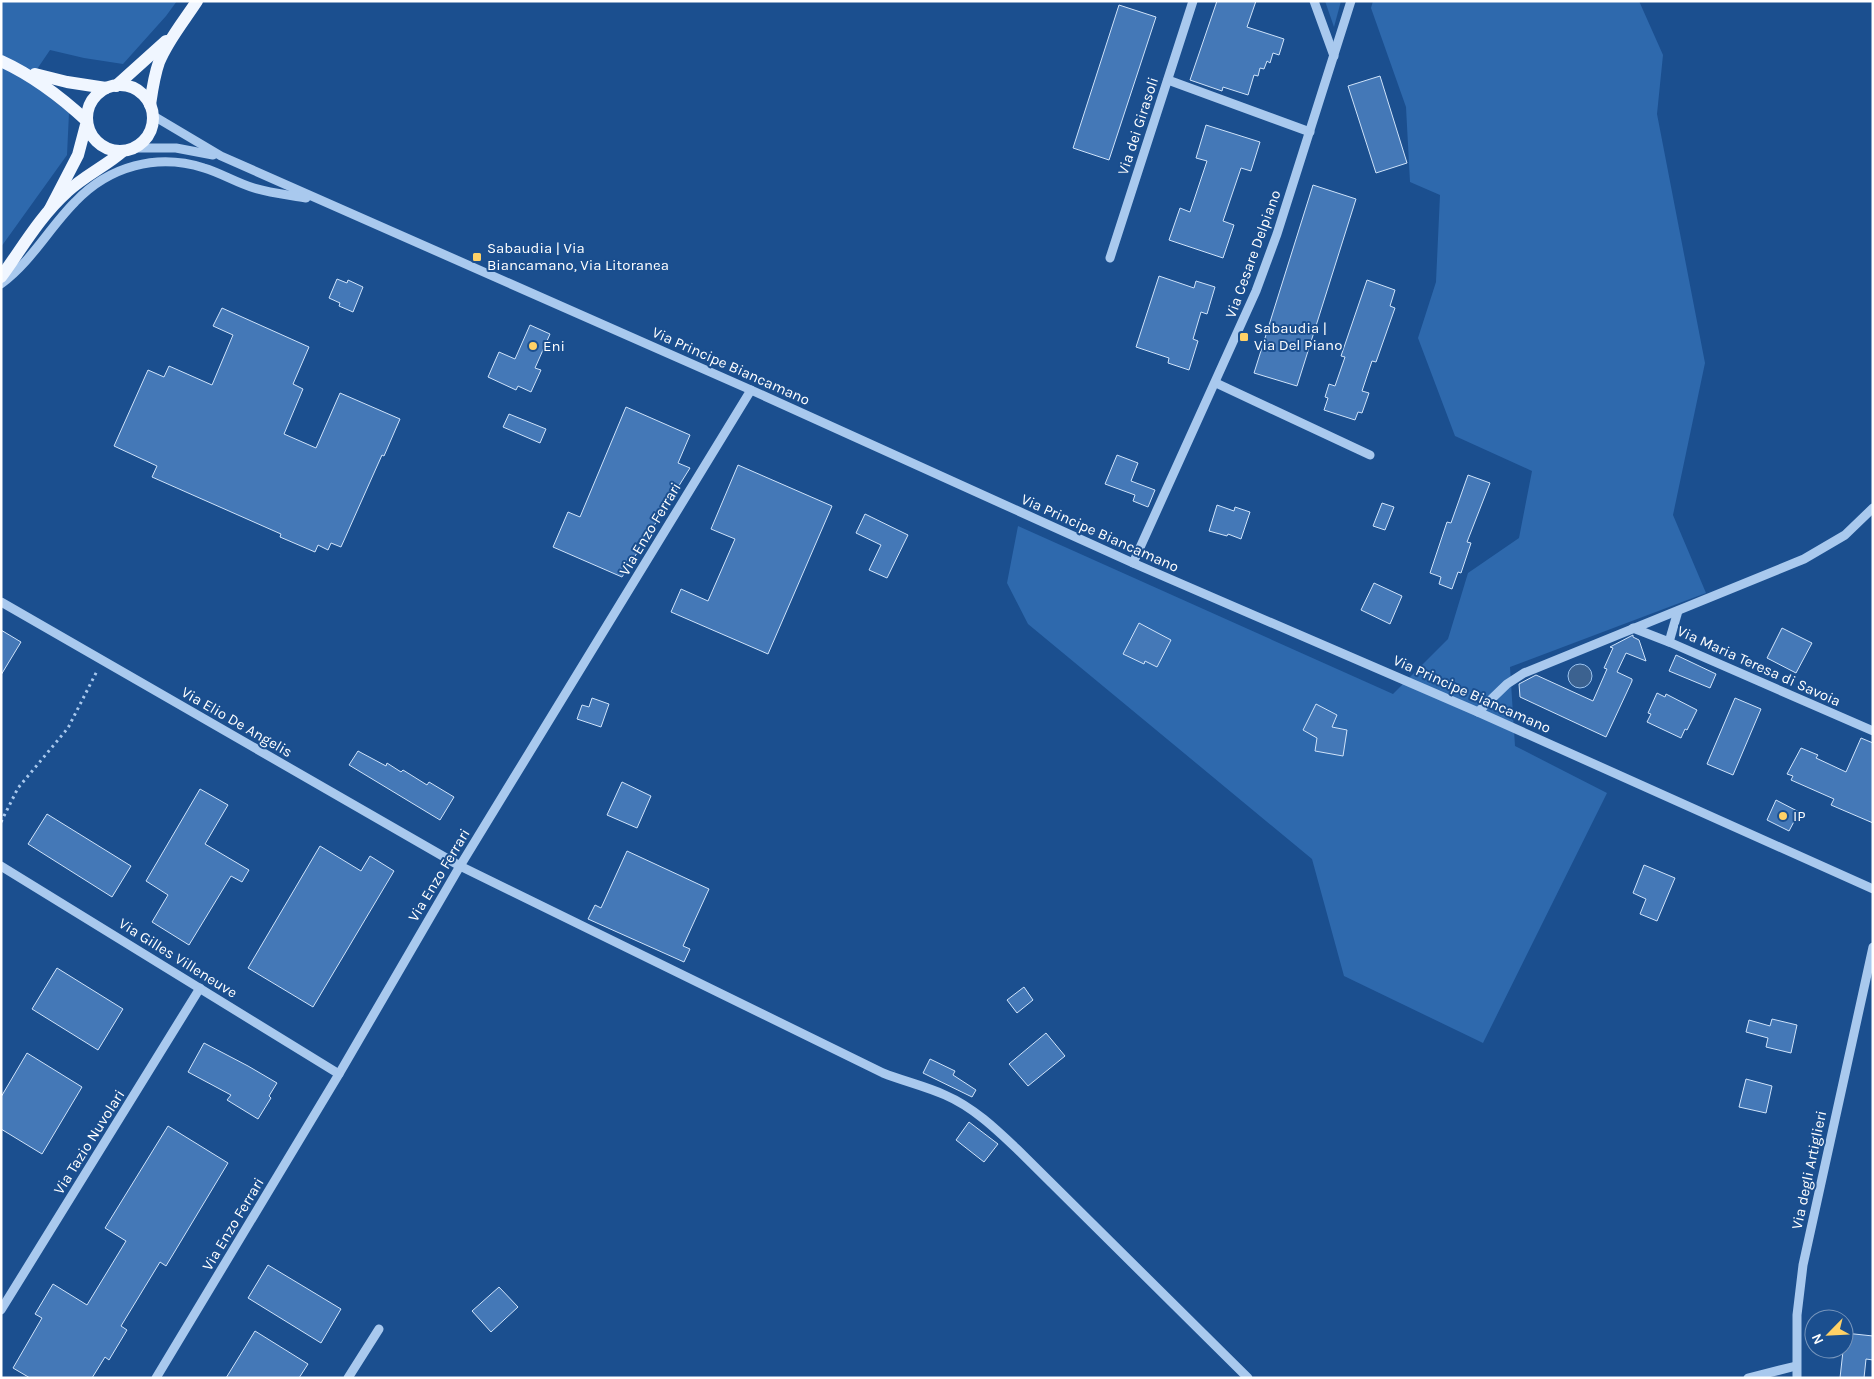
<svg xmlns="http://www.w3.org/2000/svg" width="1874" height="1379" font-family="Karla,sans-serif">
<rect width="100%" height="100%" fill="#1b4f8f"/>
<g fill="#2e69ad">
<polygon points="1,1 177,1 166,16 123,64 84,58 50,50 29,81 69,113 67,155 1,247"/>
<polygon points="1325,1 1341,1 1334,27"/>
<polygon points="1373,1 1639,1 1663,55 1657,114 1705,363 1673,515 1706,593 1510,667 1515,746 1607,793 1483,1043 1344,976 1312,859 1028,624 1007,583 1018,526 1393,694 1448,639 1468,573 1519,538 1532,471 1455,436 1418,338 1436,282 1440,195 1410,182 1406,107 1371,8"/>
</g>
<circle fill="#3c6290" stroke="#9cc4f0" cx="1580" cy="676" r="12"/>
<g fill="#4478b7" stroke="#cfe3fa">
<polygon points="1217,1 1256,1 1247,27 1284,39 1279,55 1273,53 1270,63 1267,61 1264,69 1260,68 1258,76 1254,75 1248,95 1223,87 1222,91 1190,80"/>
<polygon points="1119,5 1156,17 1109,160 1073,148"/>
<polygon points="1380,76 1407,163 1376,173 1348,86"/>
<polygon points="1206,125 1260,142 1251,171 1241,168 1223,221 1234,225 1223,258 1169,240 1180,208 1190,212 1207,161 1196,158"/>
<polygon points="1313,185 1356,199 1297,386 1254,373"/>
<polygon points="1159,276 1194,288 1196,281 1215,287 1207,314 1201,312 1193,339 1198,341 1189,370 1168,363 1169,358 1136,347"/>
<polygon points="337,279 347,283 348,280 363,287 353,312 339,306 340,303 329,298"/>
<polygon points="1367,280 1395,290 1390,306 1395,308 1376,362 1372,361 1362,391 1369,393 1362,413 1358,412 1355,420 1324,410 1328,398 1325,397 1329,384 1335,386 1345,357 1341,356"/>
<polygon points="222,308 309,347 293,384 303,389 284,434 316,448 340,393 400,419 384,456 382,455 341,547 331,543 328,550 318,545 315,552 280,537 281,534 152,477 157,466 114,446 148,370 164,377 169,366 212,385 233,335 213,326"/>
<polygon points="530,325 550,334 535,368 541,370 531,392 518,386 516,390 488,377 499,352 515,359"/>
<polygon points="626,407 690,435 678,463 690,468 622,577 553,547 568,512 580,517"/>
<polygon points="509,414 546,429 540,443 503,427"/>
<polygon points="1117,455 1138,463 1131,481 1155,490 1148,507 1133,501 1135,495 1105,484"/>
<polygon points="738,465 832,506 768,654 671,612 681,589 708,601 735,539 711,529"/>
<polygon points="1468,475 1490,483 1467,542 1471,543 1461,573 1458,572 1452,589 1439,584 1441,577 1430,573 1447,522 1451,523"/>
<polygon points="1382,503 1394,507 1385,530 1373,526"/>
<polygon points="1217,505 1234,511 1235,507 1250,512 1241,539 1228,534 1227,536 1209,531"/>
<polygon points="865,514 908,535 887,578 869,570 881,545 856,533"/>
<polygon points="1374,583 1402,596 1390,624 1361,610"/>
<polygon points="1139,623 1171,640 1157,667 1145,661 1144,664 1123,654"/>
<polygon points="1782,628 1812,643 1796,673 1767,658"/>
<polygon points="1,630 21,642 1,675"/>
<polygon points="1633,635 1633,637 1639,640 1646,661 1626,653 1617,672 1632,679 1632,681 1606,737 1520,697 1519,684 1536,675 1593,701 1607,669 1604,668 1613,648 1610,647"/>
<polygon points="1676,655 1716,674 1710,688 1669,671"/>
<polygon points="1657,693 1665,697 1666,694 1697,710 1687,730 1685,729 1681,738 1647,722 1651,714 1648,713"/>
<polygon points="592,698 609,704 601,727 577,719 582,705 589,707"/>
<polygon points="1735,698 1761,709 1733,775 1707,764"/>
<polygon points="1316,704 1337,715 1332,727 1347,730 1343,756 1315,751 1317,738 1303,730"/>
<polygon points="1861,738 1873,743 1873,823 1831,805 1834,799 1791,780 1793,776 1787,774 1801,748 1818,755 1816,758 1846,772"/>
<polygon points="358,751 386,766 387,763 401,772 403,770 427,785 429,782 454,797 440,820 349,765"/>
<polygon points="622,782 651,796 637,828 607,815"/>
<polygon points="200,789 228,805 205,844 249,870 242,882 231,876 189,945 152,922 168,895 146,881"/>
<polygon points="1776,800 1799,812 1789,831 1767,820"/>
<polygon points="47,814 131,866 112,897 28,844"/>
<polygon points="320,846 361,871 370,856 394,871 313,1007 248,968"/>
<polygon points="627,851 709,889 683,946 690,949 684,962 588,919 595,905 601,908"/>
<polygon points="1644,865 1675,878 1657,921 1640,914 1646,899 1633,893"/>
<polygon points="57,968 123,1009 98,1050 32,1009"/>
<polygon points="1024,987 1033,1000 1017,1013 1007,1000"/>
<polygon points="1772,1019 1797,1025 1791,1053 1766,1047 1768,1038 1746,1032 1749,1020 1770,1026"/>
<polygon points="1046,1033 1065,1056 1028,1086 1009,1064"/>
<polygon points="204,1043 248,1066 277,1083 269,1096 271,1098 258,1119 227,1100 231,1095 188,1072"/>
<polygon points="27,1053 82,1087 42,1154 1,1129 1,1097"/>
<polygon points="930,1059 955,1071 953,1075 976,1090 972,1097 923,1073"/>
<polygon points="1746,1079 1772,1086 1766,1113 1739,1107"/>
<polygon points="969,1122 998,1144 984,1162 956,1140"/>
<polygon points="168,1126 228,1163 166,1266 160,1262 121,1326 127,1330 109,1360 105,1357 92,1378 30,1378 13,1368 42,1318 35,1314 53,1284 87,1305 126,1241 105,1228"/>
<polygon points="268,1265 341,1309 321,1343 248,1298"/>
<polygon points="499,1287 518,1307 491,1332 472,1311"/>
<polygon points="255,1331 308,1364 299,1378 226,1378"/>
<polygon points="1845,1333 1873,1336 1873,1360 1866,1359 1864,1378 1840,1378"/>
</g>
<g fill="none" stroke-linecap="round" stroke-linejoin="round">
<polyline stroke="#a9c9ee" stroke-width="3" stroke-dasharray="2.5 4" stroke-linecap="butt" points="1,822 18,788 68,728 97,671"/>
<g stroke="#a9c9ee" stroke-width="9">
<polyline points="1314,1 1334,56"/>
<polyline points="1168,80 1310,132"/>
<polyline points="152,115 221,156 751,390 1133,563 1478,712 1873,889"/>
<polyline points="133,148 176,148 213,155"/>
<polyline points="1110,258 1193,1"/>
<path d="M1 284C32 261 49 228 75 202 109 166 157 153 204 168 221 173 237 183 254 188 271 193 289 195 306 198"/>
<polyline points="1216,383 1370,455"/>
<polyline points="1133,563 1256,291 1277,234 1351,1"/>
<path d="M1 602 460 866 883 1073C903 1081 925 1086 945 1095 973 1107 996 1129 1018 1150L1248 1378"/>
<polyline points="1633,628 1669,642 1873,731"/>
<polyline points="1669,642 1678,611"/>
<polyline points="1478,712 1507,684 1524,673 1804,559 1845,535 1873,508"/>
<polyline points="1,866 339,1074"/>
<polyline points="1,1310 200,988"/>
<polyline points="156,1378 339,1074 460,866 751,390"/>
<polyline points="348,1378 379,1329"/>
<polyline points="1748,1378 1796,1366"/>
<polyline points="1797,1378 1797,1315 1803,1265 1873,947"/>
</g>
<g stroke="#f0f6ff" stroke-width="12">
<path d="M1 61C34 76 60 96 87 121L78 155 50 209"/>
<polyline points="35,74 67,82 106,88"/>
<circle cx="120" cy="118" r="33"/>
<polyline points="116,86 166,41"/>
<path d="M150 105C152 91 154 76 159 62 168 40 184 21 197 1"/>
<path d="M1 277C22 248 41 215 67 192 84 176 106 166 123 151"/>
</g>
</g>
<g fill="#ffd166" stroke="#1b4f8f" stroke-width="2">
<rect x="472" y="252" width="10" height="10" rx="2.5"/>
<rect x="1239" y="332" width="10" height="10" rx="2.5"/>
<circle cx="533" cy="346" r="5"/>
<circle cx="1783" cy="816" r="5"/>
</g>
<g text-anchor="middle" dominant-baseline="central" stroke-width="4" stroke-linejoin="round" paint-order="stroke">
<g font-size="15" fill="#fff" stroke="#1b4f8f">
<text transform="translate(1138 126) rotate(-72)">Via dei Girasoli</text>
<text transform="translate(1253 254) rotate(-70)">Via Cesare Delpiano</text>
<text transform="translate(731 366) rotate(24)">Via Principe Biancamano</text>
<text transform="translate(650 529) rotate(-59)">Via Enzo Ferrari</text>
<text transform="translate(1100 533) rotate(24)">Via Principe Biancamano</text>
<text transform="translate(1759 666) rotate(24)">Via Maria Teresa di Savoia</text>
<text transform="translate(1472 694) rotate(24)">Via Principe Biancamano</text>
<text transform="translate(237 722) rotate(30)">Via Elio De Angelis</text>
<text transform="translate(439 875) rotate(-59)">Via Enzo Ferrari</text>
<text transform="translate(178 958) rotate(32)">Via Gilles Villeneuve</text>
<text transform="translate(89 1142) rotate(-58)">Via Tazio Nuvolari</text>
<text transform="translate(1809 1170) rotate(-78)">Via degli Artiglieri</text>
<text transform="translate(233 1224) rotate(-59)">Via Enzo Ferrari</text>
</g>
<g font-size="15" fill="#fff" stroke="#1b4f8f" text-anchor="start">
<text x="487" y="248">Sabaudia | Via<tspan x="487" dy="17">Biancamano, Via Litoranea</tspan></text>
<text x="1254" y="328">Sabaudia |<tspan x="1254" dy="17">Via Del Piano</tspan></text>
<text x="543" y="346">Eni</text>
<text x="1793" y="816">IP</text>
</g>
</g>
<rect width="1874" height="1379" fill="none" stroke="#ffffff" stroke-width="5"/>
<g transform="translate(1829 1334) rotate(246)"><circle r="24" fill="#1b4f8f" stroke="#7695bc"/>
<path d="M0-4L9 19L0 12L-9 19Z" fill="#ffd166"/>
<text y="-8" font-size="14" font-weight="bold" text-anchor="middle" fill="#ffffff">N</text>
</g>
</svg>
